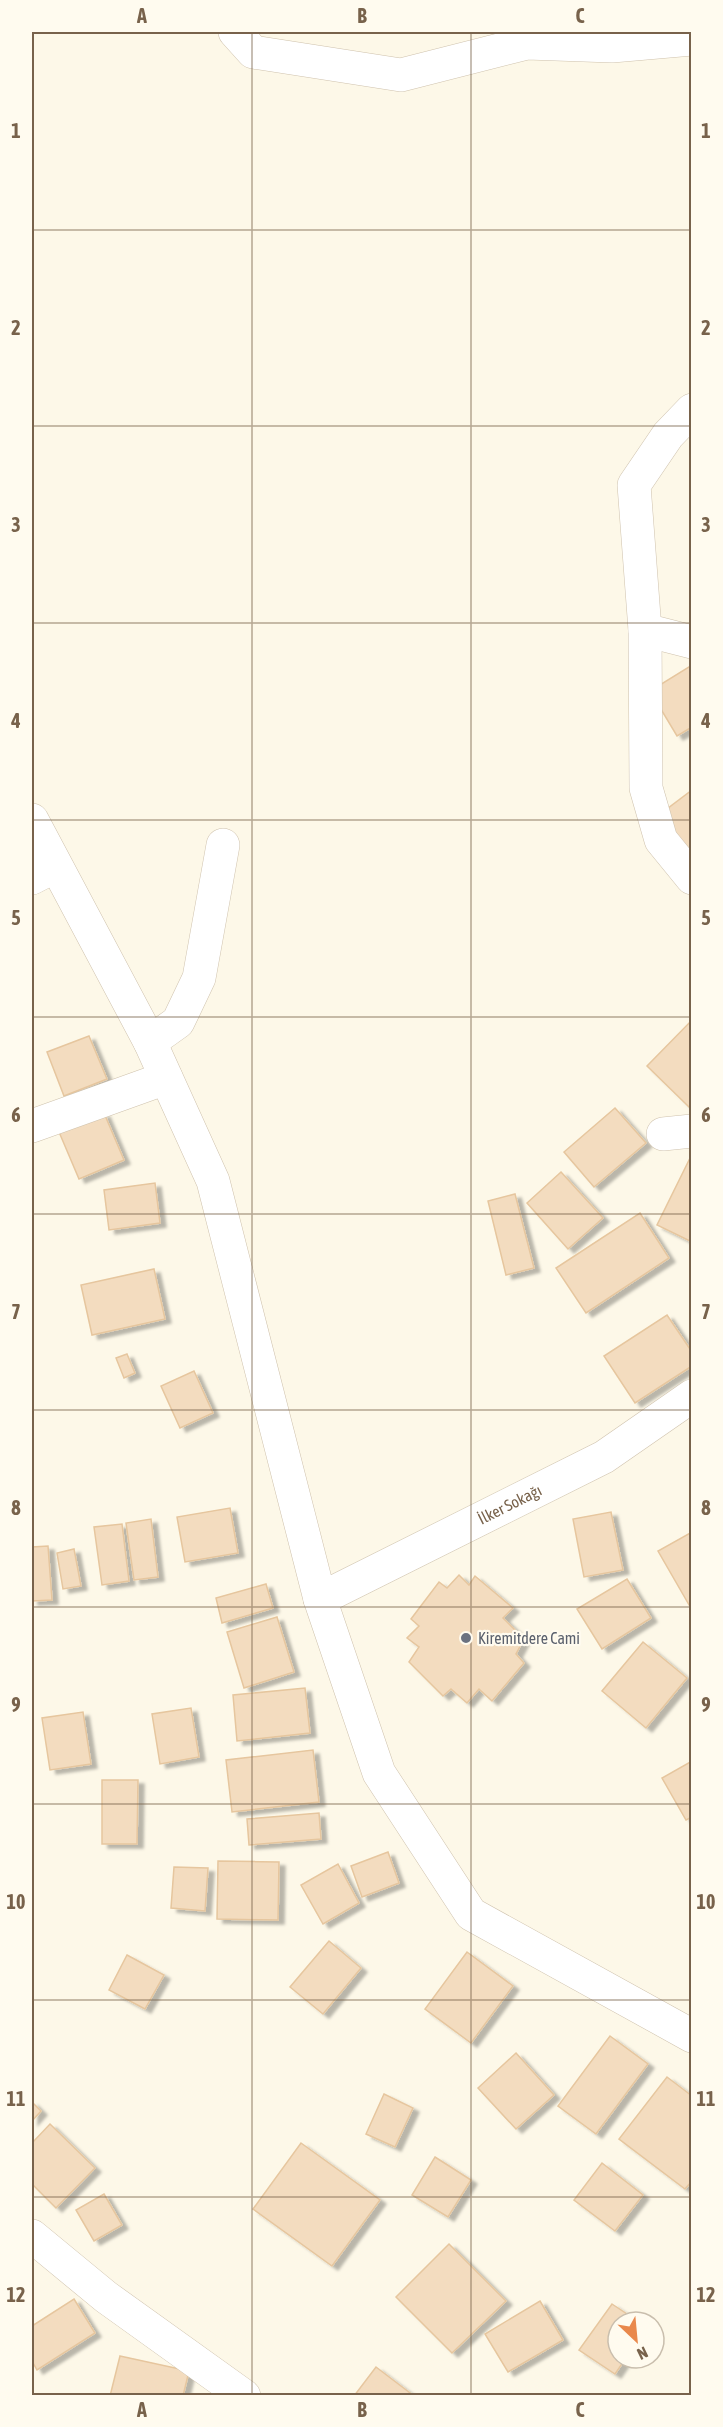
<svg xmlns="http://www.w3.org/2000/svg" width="723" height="2427" font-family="'Asap Condensed',sans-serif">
<defs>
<filter id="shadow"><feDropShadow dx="6" dy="4" stdDeviation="1.5" flood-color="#0004"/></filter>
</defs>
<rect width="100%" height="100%" fill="#fdf8e8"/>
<g fill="#f3dcbf" stroke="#e6c69e" stroke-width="1.5" filter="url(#shadow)">
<polygon points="692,665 692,727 677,736 650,691"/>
<polygon points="692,790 692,856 659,815"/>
<polygon points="692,1020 692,1104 689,1107 647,1066"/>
<polygon points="89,1036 107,1079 64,1096 47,1052"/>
<polygon points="615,1108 646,1143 594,1187 564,1152"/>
<polygon points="104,1113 124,1160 79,1179 59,1132"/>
<polygon points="692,1154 692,1242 657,1225"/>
<polygon points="561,1172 603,1218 568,1249 527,1203"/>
<polygon points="155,1183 160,1223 109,1230 104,1190"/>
<polygon points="515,1194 534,1268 506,1275 488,1201"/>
<polygon points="640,1213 669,1258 586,1313 556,1268"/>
<polygon points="154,1269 165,1319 92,1335 81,1285"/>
<polygon points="667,1315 692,1352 692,1366 635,1403 604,1356"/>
<polygon points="127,1354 135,1373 124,1378 116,1358"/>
<polygon points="194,1371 213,1413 180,1428 161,1386"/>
<polygon points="230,1508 238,1553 185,1562 177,1517"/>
<polygon points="611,1512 623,1570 584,1577 573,1519"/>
<polygon points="151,1519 158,1577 134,1580 126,1523"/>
<polygon points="122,1524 129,1581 102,1585 94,1527"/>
<polygon points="692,1532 692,1610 658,1551"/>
<polygon points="48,1546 52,1600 32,1601 32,1547"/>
<polygon points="74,1549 81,1586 63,1589 57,1553"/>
<polygon points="459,1575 469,1585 475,1576 513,1608 503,1618 524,1639 516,1654 524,1663 492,1701 479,1689 467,1703 451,1689 443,1696 409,1662 419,1647 407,1638 419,1626 411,1619 439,1582 447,1588"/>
<polygon points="627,1579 651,1618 602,1649 577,1609"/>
<polygon points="266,1584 273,1608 222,1623 216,1598"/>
<polygon points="277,1617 294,1672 244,1688 227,1632"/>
<polygon points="643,1642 687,1678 646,1728 602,1691"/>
<polygon points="305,1688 310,1733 237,1741 233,1695"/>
<polygon points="191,1708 199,1757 160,1764 152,1714"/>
<polygon points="83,1712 91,1764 50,1770 42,1718"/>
<polygon points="313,1750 319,1802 232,1812 226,1760"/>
<polygon points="692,1761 692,1817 686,1820 662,1778"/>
<polygon points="102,1780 138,1780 137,1844 102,1844"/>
<polygon points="319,1813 321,1839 249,1845 247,1819"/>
<polygon points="388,1852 399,1883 362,1897 351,1866"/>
<polygon points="218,1861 279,1862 278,1920 217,1919"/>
<polygon points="338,1864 359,1903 323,1924 301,1885"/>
<polygon points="174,1867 208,1868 205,1911 171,1908"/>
<polygon points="329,1941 361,1968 323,2014 290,1987"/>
<polygon points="467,1952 513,1986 471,2043 425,2009"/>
<polygon points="127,1955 164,1975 145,2009 109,1990"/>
<polygon points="610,2036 648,2064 596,2134 558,2106"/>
<polygon points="516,2053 554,2095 516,2129 478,2088"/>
<polygon points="667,2077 692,2096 692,2181 685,2189 619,2139"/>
<polygon points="384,2094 413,2108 395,2147 366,2134"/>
<polygon points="32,2102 41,2111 32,2121"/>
<polygon points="50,2124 95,2168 56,2208 32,2184 32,2143"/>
<polygon points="301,2143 380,2200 332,2266 253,2209"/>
<polygon points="435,2157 471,2180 448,2217 412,2195"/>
<polygon points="602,2163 643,2195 615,2231 574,2200"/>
<polygon points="104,2194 122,2225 94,2241 76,2210"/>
<polygon points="449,2244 506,2301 452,2353 396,2297"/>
<polygon points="74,2299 95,2333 37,2370 32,2361 32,2326"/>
<polygon points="540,2301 563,2340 508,2372 485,2334"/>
<polygon points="612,2304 639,2322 618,2322 618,2358 626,2358 615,2374 579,2350"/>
<polygon points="120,2356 189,2371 183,2396 110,2396"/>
<polygon points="376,2367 414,2396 354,2396"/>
</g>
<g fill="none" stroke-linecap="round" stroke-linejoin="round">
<g stroke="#cfc2ad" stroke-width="34">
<g id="minor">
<polyline points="235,32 253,52 401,75 527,43 612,46 692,39"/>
<polyline points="692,410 668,435 634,485 645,630 646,788 661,840 692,878"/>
<polyline points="645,630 692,642"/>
<polyline points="32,878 55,866"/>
<polyline points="150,1042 178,1022 199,978 223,845"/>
<polyline points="32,1126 166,1078"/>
<polyline points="663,1134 692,1131"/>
<path id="s1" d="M320 1599 604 1457 692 1396"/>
<polyline points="32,2236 106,2297 244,2396"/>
</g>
</g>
<g stroke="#cfc2ad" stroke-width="34">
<polyline id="tertiary" points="32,820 150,1042 213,1181 320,1599 379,1773 471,1914 692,2036"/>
</g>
<use href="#minor" stroke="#fff" stroke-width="33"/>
<use href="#tertiary" stroke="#fff" stroke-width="33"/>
</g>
<path fill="none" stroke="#78624b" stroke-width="1.5" stroke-opacity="0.55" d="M252 32V2396M471 32V2396M32 230H692M32 426H692M32 623H692M32 820H692M32 1017H692M32 1214H692M32 1410H692M32 1607H692M32 1804H692M32 2000H692M32 2197H692"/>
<circle fill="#6b7280" stroke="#fffbef" stroke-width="2" cx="466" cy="1638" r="6"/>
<g text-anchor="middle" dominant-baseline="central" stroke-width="4.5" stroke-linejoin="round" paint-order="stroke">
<g font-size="16" fill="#78624b" stroke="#fffbef">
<text stroke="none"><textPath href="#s1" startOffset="212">İlker Sokağı</textPath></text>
</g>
<g font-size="16" fill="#5b616d" stroke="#fffbef" text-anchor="start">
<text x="478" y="1638">Kiremitdere Cami</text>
</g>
</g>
<rect width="723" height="2427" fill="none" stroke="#fffbef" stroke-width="66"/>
<g transform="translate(636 2340) rotate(154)"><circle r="28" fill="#fffbef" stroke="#c9bead" stroke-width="1.5"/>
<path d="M0-4.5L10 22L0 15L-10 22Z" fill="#e9884b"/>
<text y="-9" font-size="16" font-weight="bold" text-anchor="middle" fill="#78624b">N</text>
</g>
<rect x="33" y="33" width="657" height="2361" fill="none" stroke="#78624b" stroke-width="2"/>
<g font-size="20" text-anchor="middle" font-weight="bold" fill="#78624b">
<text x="142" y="23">A</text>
<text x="362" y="23">B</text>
<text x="580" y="23">C</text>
<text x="16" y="138">1</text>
<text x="706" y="138">1</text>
<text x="16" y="335">2</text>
<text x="706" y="335">2</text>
<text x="16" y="532">3</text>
<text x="706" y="532">3</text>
<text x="16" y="728">4</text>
<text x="706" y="728">4</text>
<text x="16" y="925">5</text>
<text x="706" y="925">5</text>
<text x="16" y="1122">6</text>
<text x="706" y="1122">6</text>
<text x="16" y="1319">7</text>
<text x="706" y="1319">7</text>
<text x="16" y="1515">8</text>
<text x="706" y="1515">8</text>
<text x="16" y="1712">9</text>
<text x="706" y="1712">9</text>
<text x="16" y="1909">10</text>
<text x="706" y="1909">10</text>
<text x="16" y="2106">11</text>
<text x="706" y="2106">11</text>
<text x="16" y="2302">12</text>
<text x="706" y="2302">12</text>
<text x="142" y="2417">A</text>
<text x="362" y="2417">B</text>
<text x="580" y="2417">C</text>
</g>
</svg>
